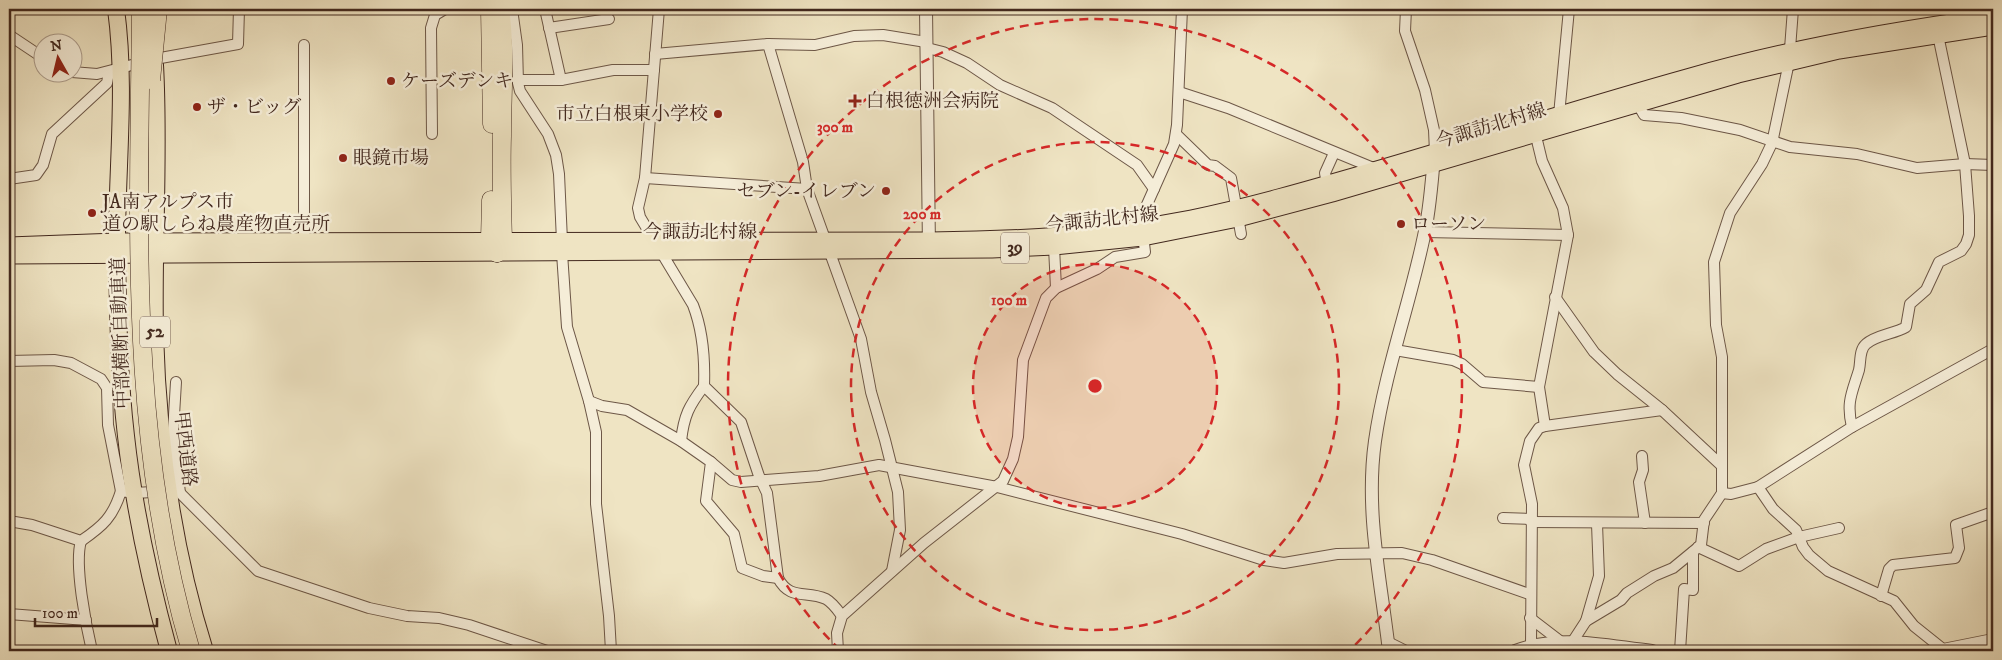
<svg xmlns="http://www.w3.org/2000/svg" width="2002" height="660" font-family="'IM FELL DW Pica','Noto Serif JP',serif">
<rect width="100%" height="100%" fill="#efe4c3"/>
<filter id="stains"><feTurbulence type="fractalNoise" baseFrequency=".004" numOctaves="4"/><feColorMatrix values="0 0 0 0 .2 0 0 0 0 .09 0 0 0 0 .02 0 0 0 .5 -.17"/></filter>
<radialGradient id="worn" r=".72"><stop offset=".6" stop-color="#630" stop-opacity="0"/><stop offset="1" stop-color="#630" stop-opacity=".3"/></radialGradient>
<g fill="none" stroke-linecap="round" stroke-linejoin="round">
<g stroke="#6d5747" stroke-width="12">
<g id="minor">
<polyline points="512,9 517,45 518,83 520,91 548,134 556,155 559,174 562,241"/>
<polyline points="545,9 561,80"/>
<path d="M659 9 645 178 638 208 640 217 693 305C703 331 705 359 704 386L741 422 759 476 767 493 778 578C790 601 806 590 826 599 833 603 837 609 842 616"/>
<polyline points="1406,9 1405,31 1425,90 1434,130 1435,152"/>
<polyline points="549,28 609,19"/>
<polyline points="9,35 42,57"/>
<polyline points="768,44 803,162 807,189 861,339 871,392 885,440 898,492 900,530 892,571"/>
<polyline points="927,48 943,52 967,63 1000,85 1052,108 1137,165 1154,189"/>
<polyline points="655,54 768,44 815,45 854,36 883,35 926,42"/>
<polyline points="72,72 97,74 155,59 238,44 239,9"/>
<polyline points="518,80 561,80 613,70 654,70"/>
<polyline points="1179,92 1228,108 1376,169"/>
<polyline points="1637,103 1644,115 1681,118 1740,130 1790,147 1857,154 1917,168 1965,164 1993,165"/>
<polyline points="1559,115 1569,9"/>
<polyline points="1534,128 1542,161 1563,208 1568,235 1539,387 1545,426"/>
<polyline points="432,134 431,28 435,15 445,9"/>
<polyline points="1176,134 1208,165 1215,166 1231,178 1241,234"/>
<polyline points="645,178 807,189"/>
<polyline points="9,179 36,175 43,165 52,134 107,83 109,72"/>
<polyline points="1327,184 1325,173 1334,153"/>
<polyline points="1425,232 1568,235"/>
<polyline points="304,240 304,45"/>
<polyline points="1054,247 1056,288"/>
<polyline points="562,253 567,327 589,401 596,432 596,504 609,616 611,651"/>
<polyline points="1555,297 1594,352 1617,374 1662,410 1721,465"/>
<polyline points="1395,350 1453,360 1462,364 1483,382 1539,387"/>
<polyline points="9,361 54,360 71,363 101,379 107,388 108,425 121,491"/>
<polyline points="176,382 173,432 180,493"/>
<polyline points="589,401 602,406 627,410 681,441 711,462 706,501 734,534 742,568 763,576 778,578"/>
<path d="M1852 427C1846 402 1852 393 1859 370 1861 361 1859 350 1866 344 1876 335 1894 334 1906 327L1910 304 1926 290 1939 262 1961 251 1966 244 1969 235V216L1965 164 1938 35"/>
<path d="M681 441C684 415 689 406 704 386"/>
<polyline points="1642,456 1643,470 1639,482 1645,523"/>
<polyline points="711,462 732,480 741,482 819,476 879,465 997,487 1182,534 1264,560 1284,563 1337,554 1402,553 1432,560 1529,594"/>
<polyline points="1758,487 1773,509 1796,530 1803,547 1809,555 1828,571 1894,601 1914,626 1944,650"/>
<polyline points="1722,493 1731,494 1758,487 1852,427 1993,349"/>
<polyline points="1503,518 1532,519"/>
<path d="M9 521 32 525 81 541C103 526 113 517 121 491 141 496 161 488 180 493L258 571 369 608 407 616 439 618 469 625 547 651"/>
<polyline points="1531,522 1704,523"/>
<path d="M81 541C74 564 86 626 92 651"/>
<polyline points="1698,547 1739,566 1766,549 1799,537 1839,528"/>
<polyline points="1881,596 1889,569 1893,565 1955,558 1959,548 1956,525 1993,512"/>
<polyline points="9,614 86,620"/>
<polyline points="1530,618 1560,641 1558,651"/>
<polyline points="1586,621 1599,576 1597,524"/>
<polyline points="1573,641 1586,621 1621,600 1627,593 1654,576 1673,568 1701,545 1704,520 1722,493 1722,357 1716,325 1714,262 1730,213 1762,164 1772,143 1789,62 1793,9"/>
<polyline points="1388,642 1406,651"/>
<polyline points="1531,645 1532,504 1524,465 1530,441 1539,428 1545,426 1662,410"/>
<polyline points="838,651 837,633 842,616 924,543 1003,481 1013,459 1018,437 1023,360 1046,298 1056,288 1097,269 1115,257 1145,252 1141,218 1174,144 1177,125 1182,9"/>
<polyline points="1680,651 1684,589 1693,590 1693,552"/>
</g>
</g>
<g stroke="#6d5747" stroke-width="14">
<g id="tertiary">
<polyline points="926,9 929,248"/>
<path d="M1389 651C1381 581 1365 512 1375 441 1385 370 1411 301 1425 231 1430 207 1432 181 1434 156"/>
<path d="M1515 651C1560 634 1606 646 1652 651"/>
<polyline points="1938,651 1993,640"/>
</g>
</g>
<g stroke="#42281e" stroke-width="17">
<g id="primary">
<path d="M9 245 117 241 930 240C1017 239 1105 235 1191 218 1254 205 1315 187 1377 169 1480 139 1583 106 1687 77 1787 48 1890 30 1993 16"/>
<polyline points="9,256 992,250 1054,247 1143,238 1238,219 1332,194 1738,75 1839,51 1993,27"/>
</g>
</g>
<g stroke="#42281e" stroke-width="18">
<g id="trunk">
<path d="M116 9C127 90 116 173 117 255 118 315 119 376 126 436 134 509 150 581 169 651"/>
<path d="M155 65C160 154 153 244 155 334 158 441 173 549 205 651"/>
</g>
</g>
<g stroke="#42281e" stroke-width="19">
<g id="motorway">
<polyline points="490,9 492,124"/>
<polyline points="491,200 490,240 497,253"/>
<path d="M497 253 503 241C502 206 501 171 502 136 502 93 506 52 500 9"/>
</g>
</g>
<use href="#minor" stroke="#f5edd8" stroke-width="10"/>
<use href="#tertiary" stroke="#f5edd8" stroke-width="12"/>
<use href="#primary" stroke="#efe4c3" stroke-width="15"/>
<use href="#trunk" stroke="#efe4c3" stroke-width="16"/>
<use href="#motorway" stroke="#efe4c3" stroke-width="18"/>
<g stroke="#42281e" stroke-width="19" stroke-linecap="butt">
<g id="motorway-bridge">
<path d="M141 9C139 227 128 440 191 651"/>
<polyline points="151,80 158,9"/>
</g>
</g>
<use href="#motorway-bridge" stroke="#efe4c3" stroke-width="18"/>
</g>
<circle cx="1095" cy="386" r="122" fill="#d62828" fill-opacity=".12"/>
<g fill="none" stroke="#d62828" stroke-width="2.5" stroke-dasharray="9 6">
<circle cx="1095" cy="386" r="122"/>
<circle cx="1095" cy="386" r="244"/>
<path d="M840 650A367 367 0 1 1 1350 650"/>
</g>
<g fill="#8f2418" stroke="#f5edd8" stroke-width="2">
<circle cx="391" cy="81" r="5"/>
<path d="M852.5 93.5h5v5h5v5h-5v5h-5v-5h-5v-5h5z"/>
<circle cx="197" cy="107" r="5"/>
<circle cx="718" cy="114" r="5"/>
<circle cx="343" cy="158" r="5"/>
<circle cx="886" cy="191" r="5"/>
<circle cx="92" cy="213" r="5"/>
<circle cx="1401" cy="224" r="5"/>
</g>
<g text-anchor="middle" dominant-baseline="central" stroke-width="5" stroke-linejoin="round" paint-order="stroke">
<g fill="#f5edd8" stroke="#786356" stroke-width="1">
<rect x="1001" y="232.5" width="28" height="31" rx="4"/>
<rect x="140" y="316.5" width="30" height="31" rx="4"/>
</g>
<g font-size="18" font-weight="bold" fill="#42281e">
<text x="1015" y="248">39</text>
<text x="155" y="332">52</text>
</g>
<g font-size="19" fill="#42281e" stroke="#f5edd8" text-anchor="start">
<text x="401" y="81">ケーズデンキ</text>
<text x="866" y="101">白根徳洲会病院</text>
<text x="207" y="107">ザ・ビッグ</text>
<text x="708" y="114" text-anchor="end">市立白根東小学校</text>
<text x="353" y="158">眼鏡市場</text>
<text x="876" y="191" text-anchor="end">セブン-イレブン</text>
<text x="102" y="202">JA南アルプス市<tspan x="102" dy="22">道の駅しらね農産物直売所</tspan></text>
<text x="1411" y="224">ローソン</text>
</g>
<g font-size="19" fill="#42281e" stroke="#f5edd8">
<text transform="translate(1491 126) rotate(-17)">今諏訪北村線</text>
<text transform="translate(1102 220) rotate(-6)">今諏訪北村線</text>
<text x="700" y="232">今諏訪北村線</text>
<text transform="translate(121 333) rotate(-92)">中部横断自動車道</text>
<text transform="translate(185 449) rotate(83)">甲西道路</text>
</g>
</g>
<circle cx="1095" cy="386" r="8" fill="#d62828" stroke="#f5edd8" stroke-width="2.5"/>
<g font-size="15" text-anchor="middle" font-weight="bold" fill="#d62828" stroke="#f5edd8" stroke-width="5" stroke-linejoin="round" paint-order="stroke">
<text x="835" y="132">300 m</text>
<text x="922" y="219">200 m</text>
<text x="1009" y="305">100 m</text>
</g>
<rect width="2002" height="660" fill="none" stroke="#efe4c3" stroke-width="30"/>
<rect x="10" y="10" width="1982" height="640" fill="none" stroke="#42281e" stroke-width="2.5"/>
<rect x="15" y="15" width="1972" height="630" fill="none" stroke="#42281e"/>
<g transform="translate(58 58) rotate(352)"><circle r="24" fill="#f5edd8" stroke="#ad9e8e"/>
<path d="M0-4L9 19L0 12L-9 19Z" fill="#8f2418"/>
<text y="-8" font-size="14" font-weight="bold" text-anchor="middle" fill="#42281e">N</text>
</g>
<path d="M35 618v8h122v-8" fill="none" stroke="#42281e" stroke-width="2.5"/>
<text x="42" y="618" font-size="15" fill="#42281e" stroke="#f5edd8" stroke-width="4" paint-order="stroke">100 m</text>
<rect width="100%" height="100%" filter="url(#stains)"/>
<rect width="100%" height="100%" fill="url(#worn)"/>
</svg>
